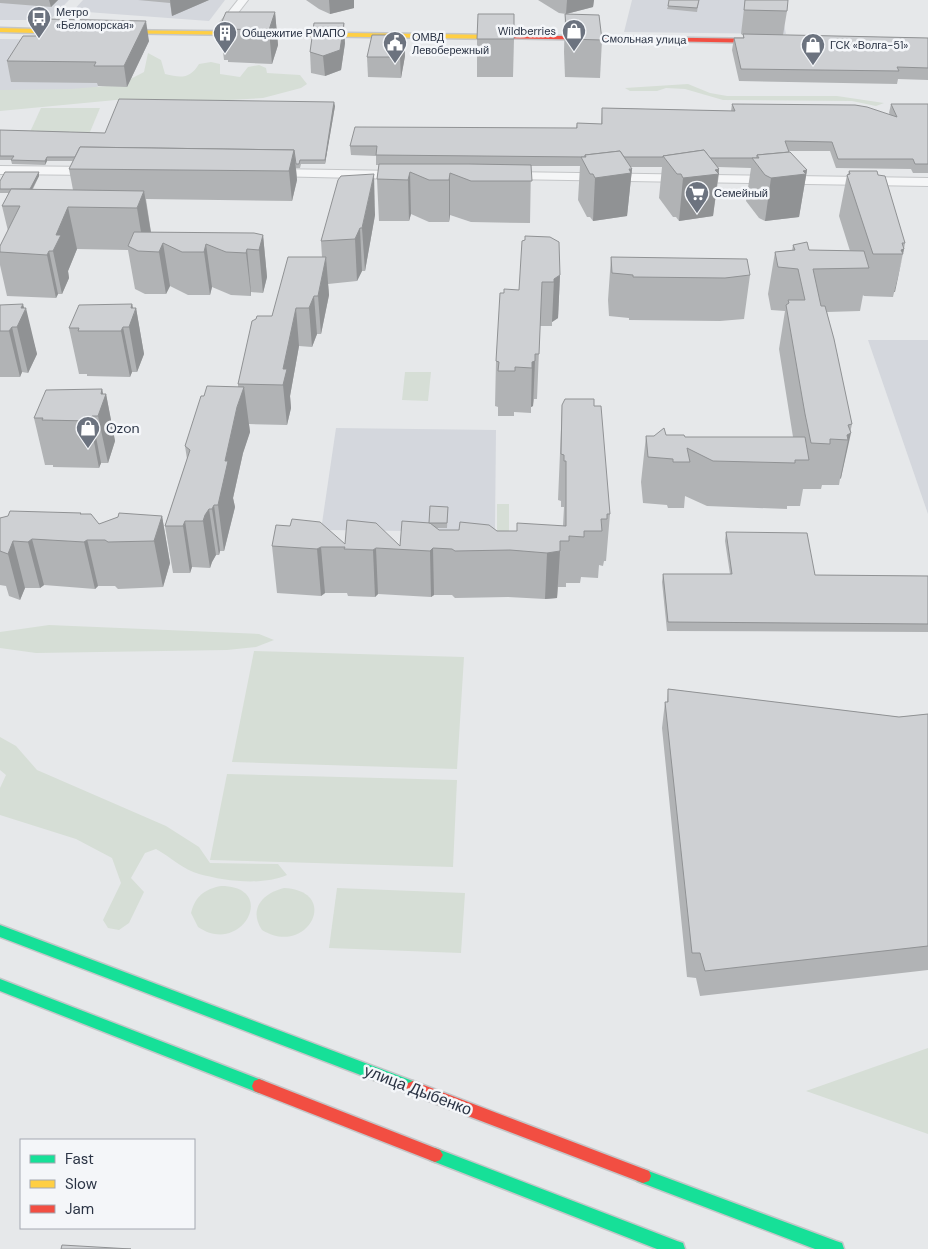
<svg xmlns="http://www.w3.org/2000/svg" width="928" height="1249" font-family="'DM Sans',sans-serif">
<rect width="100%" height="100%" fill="#e6e8ea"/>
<g fill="#d4d7dd">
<polygon points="0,0 69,0 50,20 0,20"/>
<polygon points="83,0 225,0 209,21 73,11"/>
<polygon points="632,0 773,0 784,24 786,34 624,32"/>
<polygon points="0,39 149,41 127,87 98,86 94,94 0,92"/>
<polygon points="868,340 928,340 928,514"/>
<polygon points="336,428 496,430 495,532 321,530"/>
</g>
<g fill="#d6ded6">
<path d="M148 53 161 60 165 74C181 78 190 79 199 64L211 62 220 64V74L240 77 248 67 259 65 266 68 267 73 300 75 307 84 301 88 263 98 176 103 126 99 0 111V90L71 89 119 85 144 72Z"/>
<polygon points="688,84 710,93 727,96 837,96 884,103 876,106 852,101 723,100 685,89 666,88 657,91 630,91 625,88"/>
<polygon points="41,108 100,108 90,132 30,132"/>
<polygon points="405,372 431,372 428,401 402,400"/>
<rect x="497" y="504" width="12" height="29"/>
<polygon points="49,625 259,634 274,640 256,647 227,650 36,653 0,648 0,632"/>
<polygon points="254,651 464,657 457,769 232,762"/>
<path d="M0 737 16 746 37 770 166 826 199 847 210 863 278 864 287 875C262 886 225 881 199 874 184 870 169 856 156 849L145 853 131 878 144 892 129 923 119 930 108 928 103 920 121 883 112 858 76 839 0 815V788L6 775 0 770Z"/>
<polygon points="227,774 457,780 453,867 210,860"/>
<path d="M221 886C279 886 242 957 198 927L191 913C195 896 205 889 221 886Z"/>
<path d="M284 888C342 891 307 958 262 930 248 909 263 893 284 888Z"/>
<polygon points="337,888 465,893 461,953 329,948"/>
<polygon points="928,1048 928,1134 806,1091"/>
</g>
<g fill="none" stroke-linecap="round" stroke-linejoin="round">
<g stroke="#c4c6c8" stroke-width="2">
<g id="street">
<polygon points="238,0 248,0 224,31 216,31 215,29"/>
<polygon points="0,166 93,167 99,171 93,175 0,174"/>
<polygon points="274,169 400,171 406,175 400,179 270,176 270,170"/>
<polygon points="509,172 928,178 928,186 505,179 503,176"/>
</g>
</g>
<g stroke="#c4c6c8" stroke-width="3">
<g id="fast">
<polygon points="0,925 418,1083 420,1088 418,1093 413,1095 0,937"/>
<polygon points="0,979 264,1081 266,1086 264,1091 259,1093 0,991"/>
<polygon points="435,1148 677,1241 683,1243 685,1249 657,1249 430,1160 427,1155 430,1150"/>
<polygon points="643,1169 836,1241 842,1243 844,1249 815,1249 637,1181 635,1176 637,1171"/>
</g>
</g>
<g stroke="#c4c6c8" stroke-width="3">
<g id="slow">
<polygon points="0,28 72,30 75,32 72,34 0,32"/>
<polygon points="112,30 499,35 502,37 499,39 110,33 109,32"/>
</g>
</g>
<g stroke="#c4c6c8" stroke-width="3">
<g id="jam">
<polygon points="499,35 767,39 770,41 767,43 497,38 497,36"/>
<polygon points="259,1079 440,1150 443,1155 440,1160 435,1162 254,1091 252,1086 254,1081"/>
<polygon points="413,1081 649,1171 651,1176 649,1181 643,1183 408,1093 406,1088 408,1083"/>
</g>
</g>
<use href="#street" fill="#f5f6f7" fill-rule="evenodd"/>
<use href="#fast" fill="#16e098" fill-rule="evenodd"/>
<use href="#slow" fill="#ffcf43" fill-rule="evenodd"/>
<use href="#jam" fill="#f24e42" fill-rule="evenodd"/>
</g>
<g fill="#b1b3b5">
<polygon points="0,0 58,0 51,7 0,3"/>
<polygon points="138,0 209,0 172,16 170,3"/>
<polygon points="306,0 354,0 354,8 330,14 319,9"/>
<polygon points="538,0 594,0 593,7 566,14 559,13"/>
<polygon points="699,0 697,12 667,9 668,6"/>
<polygon points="745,0 787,11 783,35 928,38 928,80 898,79 897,84 739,81 732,50 734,38 743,38 743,35 741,34"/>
<polygon points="275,12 278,45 272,64 228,62 228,60 224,60 220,26"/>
<polygon points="565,14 602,40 600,78 565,77 564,52"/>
<polygon points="404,35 405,56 401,78 368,77 367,57"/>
<polygon points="36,36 149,41 127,87 98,86 97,83 11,82 7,61"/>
<polygon points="477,39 514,39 513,77 477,77"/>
<polygon points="345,43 341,70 325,76 311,73 310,52"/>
<polygon points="732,104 890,115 889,113 891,104 928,104 928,173 913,173 911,169 836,168 830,151 788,151 807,170 799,217 765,221 759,218 746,201 751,168 718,167 719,169 719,174 713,216 679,221 676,217 673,217 659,198 662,167 630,167 632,169 627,216 593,221 590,217 587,217 578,200 580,166 531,166 530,223 471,222 450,215 449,222 429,222 411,214 409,221 379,221 377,179 379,165 376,165 376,156 351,155 350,146 576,128 577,123 601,124 602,108 731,111"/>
<polygon points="335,106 325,164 301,164 300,168 296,168 297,180 292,201 146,199 151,232 263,235 267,277 263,293 251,292 251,296 231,295 212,287 210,295 188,295 170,286 166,294 145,294 135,289 128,250 77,249 68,271 69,278 62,294 58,294 56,298 7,296 0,265 0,246 8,231 2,206 9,193 0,193 0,181 39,172 39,176 33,189 73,190 69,169 73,161 47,161 45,165 12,164 11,160 0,160 0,130 105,133"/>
<polygon points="849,171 878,175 905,243 904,249 893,297 864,296 863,295 860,311 827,312 852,424 841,478 840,479 839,485 822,485 821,489 803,489 800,506 787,506 787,509 707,506 685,496 684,508 668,508 667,505 643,503 641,482 646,436 654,436 666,435 685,437 793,437 779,349 785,311 771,310 768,294 775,252 792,251 793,245 809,250 850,251 839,216 847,175 848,174"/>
<polygon points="375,215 365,271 362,271 357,281 328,284 329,295 321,334 317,334 312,347 299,346 290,396 291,408 287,425 249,424 250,432 243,453 233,498 235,507 224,551 220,551 219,555 216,555 212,562 210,568 192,567 190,573 173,573 165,526 187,459 185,446 204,396 238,387 238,384 272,316 322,257 321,241"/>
<polygon points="611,257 750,275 744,319 720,321 629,320 629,318 609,316 608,300"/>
<polygon points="560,275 558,318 552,322 552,326 540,326 537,399 534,399 533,406 531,407 531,413 514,412 514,416 498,416 498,407 495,406 496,361 519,290"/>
<polygon points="132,304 133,308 136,308 144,354 137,372 132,372 130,377 87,376 87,374 79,374 69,328"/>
<polygon points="0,305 24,308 37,354 28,373 22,372 20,377 0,377"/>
<polygon points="102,389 103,394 106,394 115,441 108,463 101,463 99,468 53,467 53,465 45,465 34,418"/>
<polygon points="562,405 594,406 610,514 606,561 604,561 603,566 599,565 598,578 581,577 580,583 566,583 566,587 558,587 557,598 545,599 508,597 455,598 452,595 434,595 431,597 378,594 375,597 348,596 347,593 325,593 321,596 277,593 272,546 345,544 400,546 448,507 447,528 436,528 439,530 517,531 563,526 564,507 561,507 561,501 558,500"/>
<polygon points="81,514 99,524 162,516 170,563 163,587 118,589 115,586 98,586 95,589 44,585 40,588 25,588 20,600 9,596 6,586 0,585 0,518"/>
<polygon points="726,532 815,575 928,576 928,632 667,631 662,582 663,574 730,574 725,541"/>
<polygon points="668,689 899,717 928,714 928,970 700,996 696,978 687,977 662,728 665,702 667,702"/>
</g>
<g fill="#909294">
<polygon points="49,0 58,0 51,7"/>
<polygon points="170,0 209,0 172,16"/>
<polygon points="329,0 354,0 354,8 330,14"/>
<polygon points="567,0 594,0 593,7 566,14"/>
<polygon points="275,12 278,45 272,64 269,30"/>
<polygon points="146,21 149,41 127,87 124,66"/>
<polygon points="344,23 345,43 341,70 325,76 323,56"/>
<polygon points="404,35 405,56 401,78 400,57"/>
<polygon points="334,102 335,106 325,164 325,160"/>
<polygon points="294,150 297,180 292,201 289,171"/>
<polygon points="47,157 47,161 45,165 45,161"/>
<polygon points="632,169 627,216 593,221 595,178"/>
<polygon points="719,169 713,216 679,221 683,178"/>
<polygon points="807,170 799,217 765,221 771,178"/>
<polygon points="39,172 39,176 30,193 30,189"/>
<polygon points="410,172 411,214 409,221 408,180"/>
<polygon points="450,173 450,215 449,222 449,180"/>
<polygon points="374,174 375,215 365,271 362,228"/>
<polygon points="144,191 151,233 144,250 137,208"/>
<polygon points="68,207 77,249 68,271 69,278 62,294 53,251 56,235"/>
<polygon points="360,228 362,271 357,281 355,239"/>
<polygon points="263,235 267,277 263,293 259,250"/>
<polygon points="163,243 170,286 166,294 159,252"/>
<polygon points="206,244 212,287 210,295 204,252"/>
<polygon points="247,249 251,292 251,296 246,253"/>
<polygon points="904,249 895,292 894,292 903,254 901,250"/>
<polygon points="49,251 58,294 56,298 47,255"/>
<polygon points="326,257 329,295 321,334 318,296"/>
<polygon points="560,275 558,318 552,322 554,279"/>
<polygon points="314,296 317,334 312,347 309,308"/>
<polygon points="23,304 25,311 26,308 37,354 28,373 17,327 21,308"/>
<polygon points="132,304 134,315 136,308 144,354 137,372 129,327"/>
<polygon points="296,308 299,346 290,396 291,408 287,425 283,385 283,369"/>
<polygon points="12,327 22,372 20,377 9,331"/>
<polygon points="123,327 132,372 130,377 121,331"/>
<polygon points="535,361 533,406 531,407 532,362"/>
<polygon points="244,387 250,432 243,453 233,498 235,507 224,551 218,505 225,461 237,407"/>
<polygon points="102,389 104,399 106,394 115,441 108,463 98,416 101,394"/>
<polygon points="92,416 101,463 99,468 90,421"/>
<polygon points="851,433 841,478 840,479 848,440 847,435"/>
<polygon points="214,505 220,551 219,555 212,509"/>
<polygon points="209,509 216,555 212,562 210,568 203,521 205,515"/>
<polygon points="81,513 98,586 95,589 84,542 80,514"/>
<polygon points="162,516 170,563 163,587 154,541"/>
<polygon points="185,521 192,567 190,573 183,526"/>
<polygon points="32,539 44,585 40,588 28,542"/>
<polygon points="13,541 25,588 20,600 8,554"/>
<polygon points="321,547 325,593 321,596 317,549"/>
<polygon points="376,548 378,594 375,597 373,550"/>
<polygon points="433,548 434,595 431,597 430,551"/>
<polygon points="560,551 557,598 545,599 547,553"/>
</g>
<g fill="#ced0d3" stroke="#909294">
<polygon points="669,0 699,0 697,8 668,6"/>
<polygon points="745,0 788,0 787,11 744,10"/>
<polygon points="226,12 275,12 269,30 224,29 225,27 220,26"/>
<polygon points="478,14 514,14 514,39 477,39"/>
<polygon points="565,14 599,15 602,40 567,39"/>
<polygon points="46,19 146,21 124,66 94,66 96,62 7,61 23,36 36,36"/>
<polygon points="314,23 344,23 340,50 323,56 310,52"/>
<polygon points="743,34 928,38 928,68 897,67 899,71 741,69 734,38 744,38"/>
<polygon points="372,35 404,35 400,57 367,57"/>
<polygon points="119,99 334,102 325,160 300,160 299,164 296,164 294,150 80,147 75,157 47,157 45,161 11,160 14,156 0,156 0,130 105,133"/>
<polygon points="732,104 855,105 867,107 897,117 891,104 928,104 928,164 915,164 913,159 838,159 832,142 785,141 789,152 757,155 757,158 710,158 704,150 663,156 663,157 624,157 620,151 585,155 585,157 376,155 377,146 350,146 355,127 577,128 577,123 602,124 602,108 735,111"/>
<polygon points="80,147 294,150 289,171 69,169"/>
<polygon points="704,150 719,169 715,170 719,174 683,178 681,174 677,174 663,156"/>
<polygon points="620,151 632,169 629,169 631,173 595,178 593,174 590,174 581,157 586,157 585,155"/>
<polygon points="790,152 807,170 803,171 806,174 771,178 765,175 752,158 759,158 757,155"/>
<polygon points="379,164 469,164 531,165 532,181 471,181 450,173 449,180 429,180 410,172 408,180 377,179"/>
<polygon points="849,171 877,171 878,175 885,176 905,243 902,243 904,249 901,250 903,254 873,254 847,175 850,174"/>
<polygon points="5,172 39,172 30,189 0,189 0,181"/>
<polygon points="374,174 362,228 360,228 355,239 321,241 338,180 341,176"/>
<polygon points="11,189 144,191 137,208 68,207 56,235 61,235 53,251 49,251 47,255 0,252 0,246 20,206 2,206"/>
<polygon points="134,232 254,233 263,235 259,250 247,249 246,253 226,252 206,244 204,252 182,252 163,243 159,252 138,251 128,246"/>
<polygon points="525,236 550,237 559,242 560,275 554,279 554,282 542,282 539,354 535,354 535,361 532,362 532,368 515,367 515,371 498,371 499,362 496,361 500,293 504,293 504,289 519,290 522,241 525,240"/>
<polygon points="807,242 809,250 864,251 869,268 813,269 821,306 825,306 834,339 852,424 848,425 851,433 847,435 848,440 830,439 830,444 811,443 805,414 786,305 789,303 788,300 805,300 798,269 778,267 775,252 795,250 793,245"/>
<polygon points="288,257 326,257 318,296 314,296 309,308 296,308 283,369 287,369 283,385 238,384 252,321 256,319 257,316 272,316"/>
<polygon points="611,257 747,259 750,275 725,278 633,277 633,275 612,273"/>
<polygon points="23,304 21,308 26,308 17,327 12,327 9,331 0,331 0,305"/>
<polygon points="132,304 131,308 136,308 129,327 123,327 121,331 78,331 79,328 69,328 79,305"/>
<polygon points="207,386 244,387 237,407 225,461 228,461 218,505 214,505 212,509 209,509 205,515 203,521 185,521 183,526 165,526 190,450 185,446 201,396 204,396"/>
<polygon points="102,389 101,394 106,394 98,416 92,416 90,421 42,420 43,418 34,418 46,390"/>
<polygon points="565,399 594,399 594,406 601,406 610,514 607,514 607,519 601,519 602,531 584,531 584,537 569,536 569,541 560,541 560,551 547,553 510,550 455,551 452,549 433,548 430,551 376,548 373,550 344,549 345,547 321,547 317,549 272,546 276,525 290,526 292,519 320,522 345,544 347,520 376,523 400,546 402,521 430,523 439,530 459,530 460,522 489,525 497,531 517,531 517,523 566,526 566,461 564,461 564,455 561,454 562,405"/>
<polygon points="664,428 666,435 684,435 685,437 805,437 809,460 795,460 795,463 713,461 687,448 690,462 673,462 673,459 648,457 646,436 654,436"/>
<polygon points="430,506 448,507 447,523 429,523"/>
<polygon points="10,511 81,513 80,514 91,514 99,524 118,517 119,513 162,516 154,541 108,542 105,540 87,540 84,542 32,539 28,542 13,541 8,554 0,551 0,518 8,516"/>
<polygon points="726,532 807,533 815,575 928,576 928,624 668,622 663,574 732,574"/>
<polygon points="668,689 899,717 928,714 928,946 705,971 700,953 692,953 665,702 668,702"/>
<polygon points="62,1245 131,1249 61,1249"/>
</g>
<defs>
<g id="bus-pin" transform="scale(1.25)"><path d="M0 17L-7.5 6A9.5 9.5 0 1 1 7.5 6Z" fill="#6c737f" stroke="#f4f6f9"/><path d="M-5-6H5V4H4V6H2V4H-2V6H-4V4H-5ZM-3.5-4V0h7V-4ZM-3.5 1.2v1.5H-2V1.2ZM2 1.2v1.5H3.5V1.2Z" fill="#fff"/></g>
<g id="shop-pin" transform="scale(1.25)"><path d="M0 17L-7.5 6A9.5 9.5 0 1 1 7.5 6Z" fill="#6c737f" stroke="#f4f6f9"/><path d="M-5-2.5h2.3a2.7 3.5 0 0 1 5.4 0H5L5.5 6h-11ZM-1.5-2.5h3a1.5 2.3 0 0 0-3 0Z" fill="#fff"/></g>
<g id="building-pin" transform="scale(1.25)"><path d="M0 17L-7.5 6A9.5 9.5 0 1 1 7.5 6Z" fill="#6c737f" stroke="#f4f6f9"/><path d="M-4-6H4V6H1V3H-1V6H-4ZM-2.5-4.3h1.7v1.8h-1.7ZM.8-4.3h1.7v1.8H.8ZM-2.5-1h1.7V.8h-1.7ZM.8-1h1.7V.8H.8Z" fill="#fff"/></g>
<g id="civic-pin" transform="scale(1.25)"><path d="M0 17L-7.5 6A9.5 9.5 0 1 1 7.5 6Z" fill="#6c737f" stroke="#f4f6f9"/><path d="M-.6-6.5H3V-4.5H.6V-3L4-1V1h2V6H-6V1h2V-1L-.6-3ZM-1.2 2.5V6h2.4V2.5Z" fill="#fff"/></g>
<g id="supermarket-pin" transform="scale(1.25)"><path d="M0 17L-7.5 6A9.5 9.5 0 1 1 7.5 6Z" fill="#6c737f" stroke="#f4f6f9"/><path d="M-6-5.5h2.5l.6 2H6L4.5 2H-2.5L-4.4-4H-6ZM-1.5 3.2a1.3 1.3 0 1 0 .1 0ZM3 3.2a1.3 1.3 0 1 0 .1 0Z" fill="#fff"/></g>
</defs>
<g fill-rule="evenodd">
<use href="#bus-pin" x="39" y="18"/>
<use href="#shop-pin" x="574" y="31"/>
<use href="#building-pin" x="225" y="33"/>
<use href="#civic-pin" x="395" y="43"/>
<use href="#shop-pin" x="813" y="45"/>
<use href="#supermarket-pin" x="697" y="193"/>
<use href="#shop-pin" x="88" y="428"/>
</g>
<g text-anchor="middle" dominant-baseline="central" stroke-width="5" stroke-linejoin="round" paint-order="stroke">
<g font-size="11" fill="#2b3445" stroke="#f4f6f9" text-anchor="start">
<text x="56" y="12">Метро<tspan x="56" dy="13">«Беломорская»</tspan></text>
<text x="556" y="31" text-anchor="end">Wildberries</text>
<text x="242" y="33">Общежитие РМАПО</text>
<text x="412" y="37">ОМВД<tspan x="412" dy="13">Левобережный</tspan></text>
<text x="830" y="45">ГСК «Волга-51»</text>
<text x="714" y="193">Семейный</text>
</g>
<g font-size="11" fill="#2b3445" stroke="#f4f6f9">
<text transform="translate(644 39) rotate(1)">Смольная улица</text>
</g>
<g font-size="14" fill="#2b3445" stroke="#f4f6f9" text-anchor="start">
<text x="106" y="428">Ozon</text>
</g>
<g font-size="16" fill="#2b3445" stroke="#f4f6f9">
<text transform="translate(418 1090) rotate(21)">улица Дыбенко</text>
</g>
</g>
<rect x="20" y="1139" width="175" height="90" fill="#f4f6f9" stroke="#a4a8b1"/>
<rect x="30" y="1155" width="25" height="8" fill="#16e098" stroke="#a4a8b1"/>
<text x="65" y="1164" font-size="15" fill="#2b3445">Fast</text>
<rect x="30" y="1180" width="25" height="8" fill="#ffcf43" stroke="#a4a8b1"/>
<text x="65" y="1189" font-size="15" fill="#2b3445">Slow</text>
<rect x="30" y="1205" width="25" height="8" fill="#f24e42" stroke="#a4a8b1"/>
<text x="65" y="1214" font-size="15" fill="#2b3445">Jam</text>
</svg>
